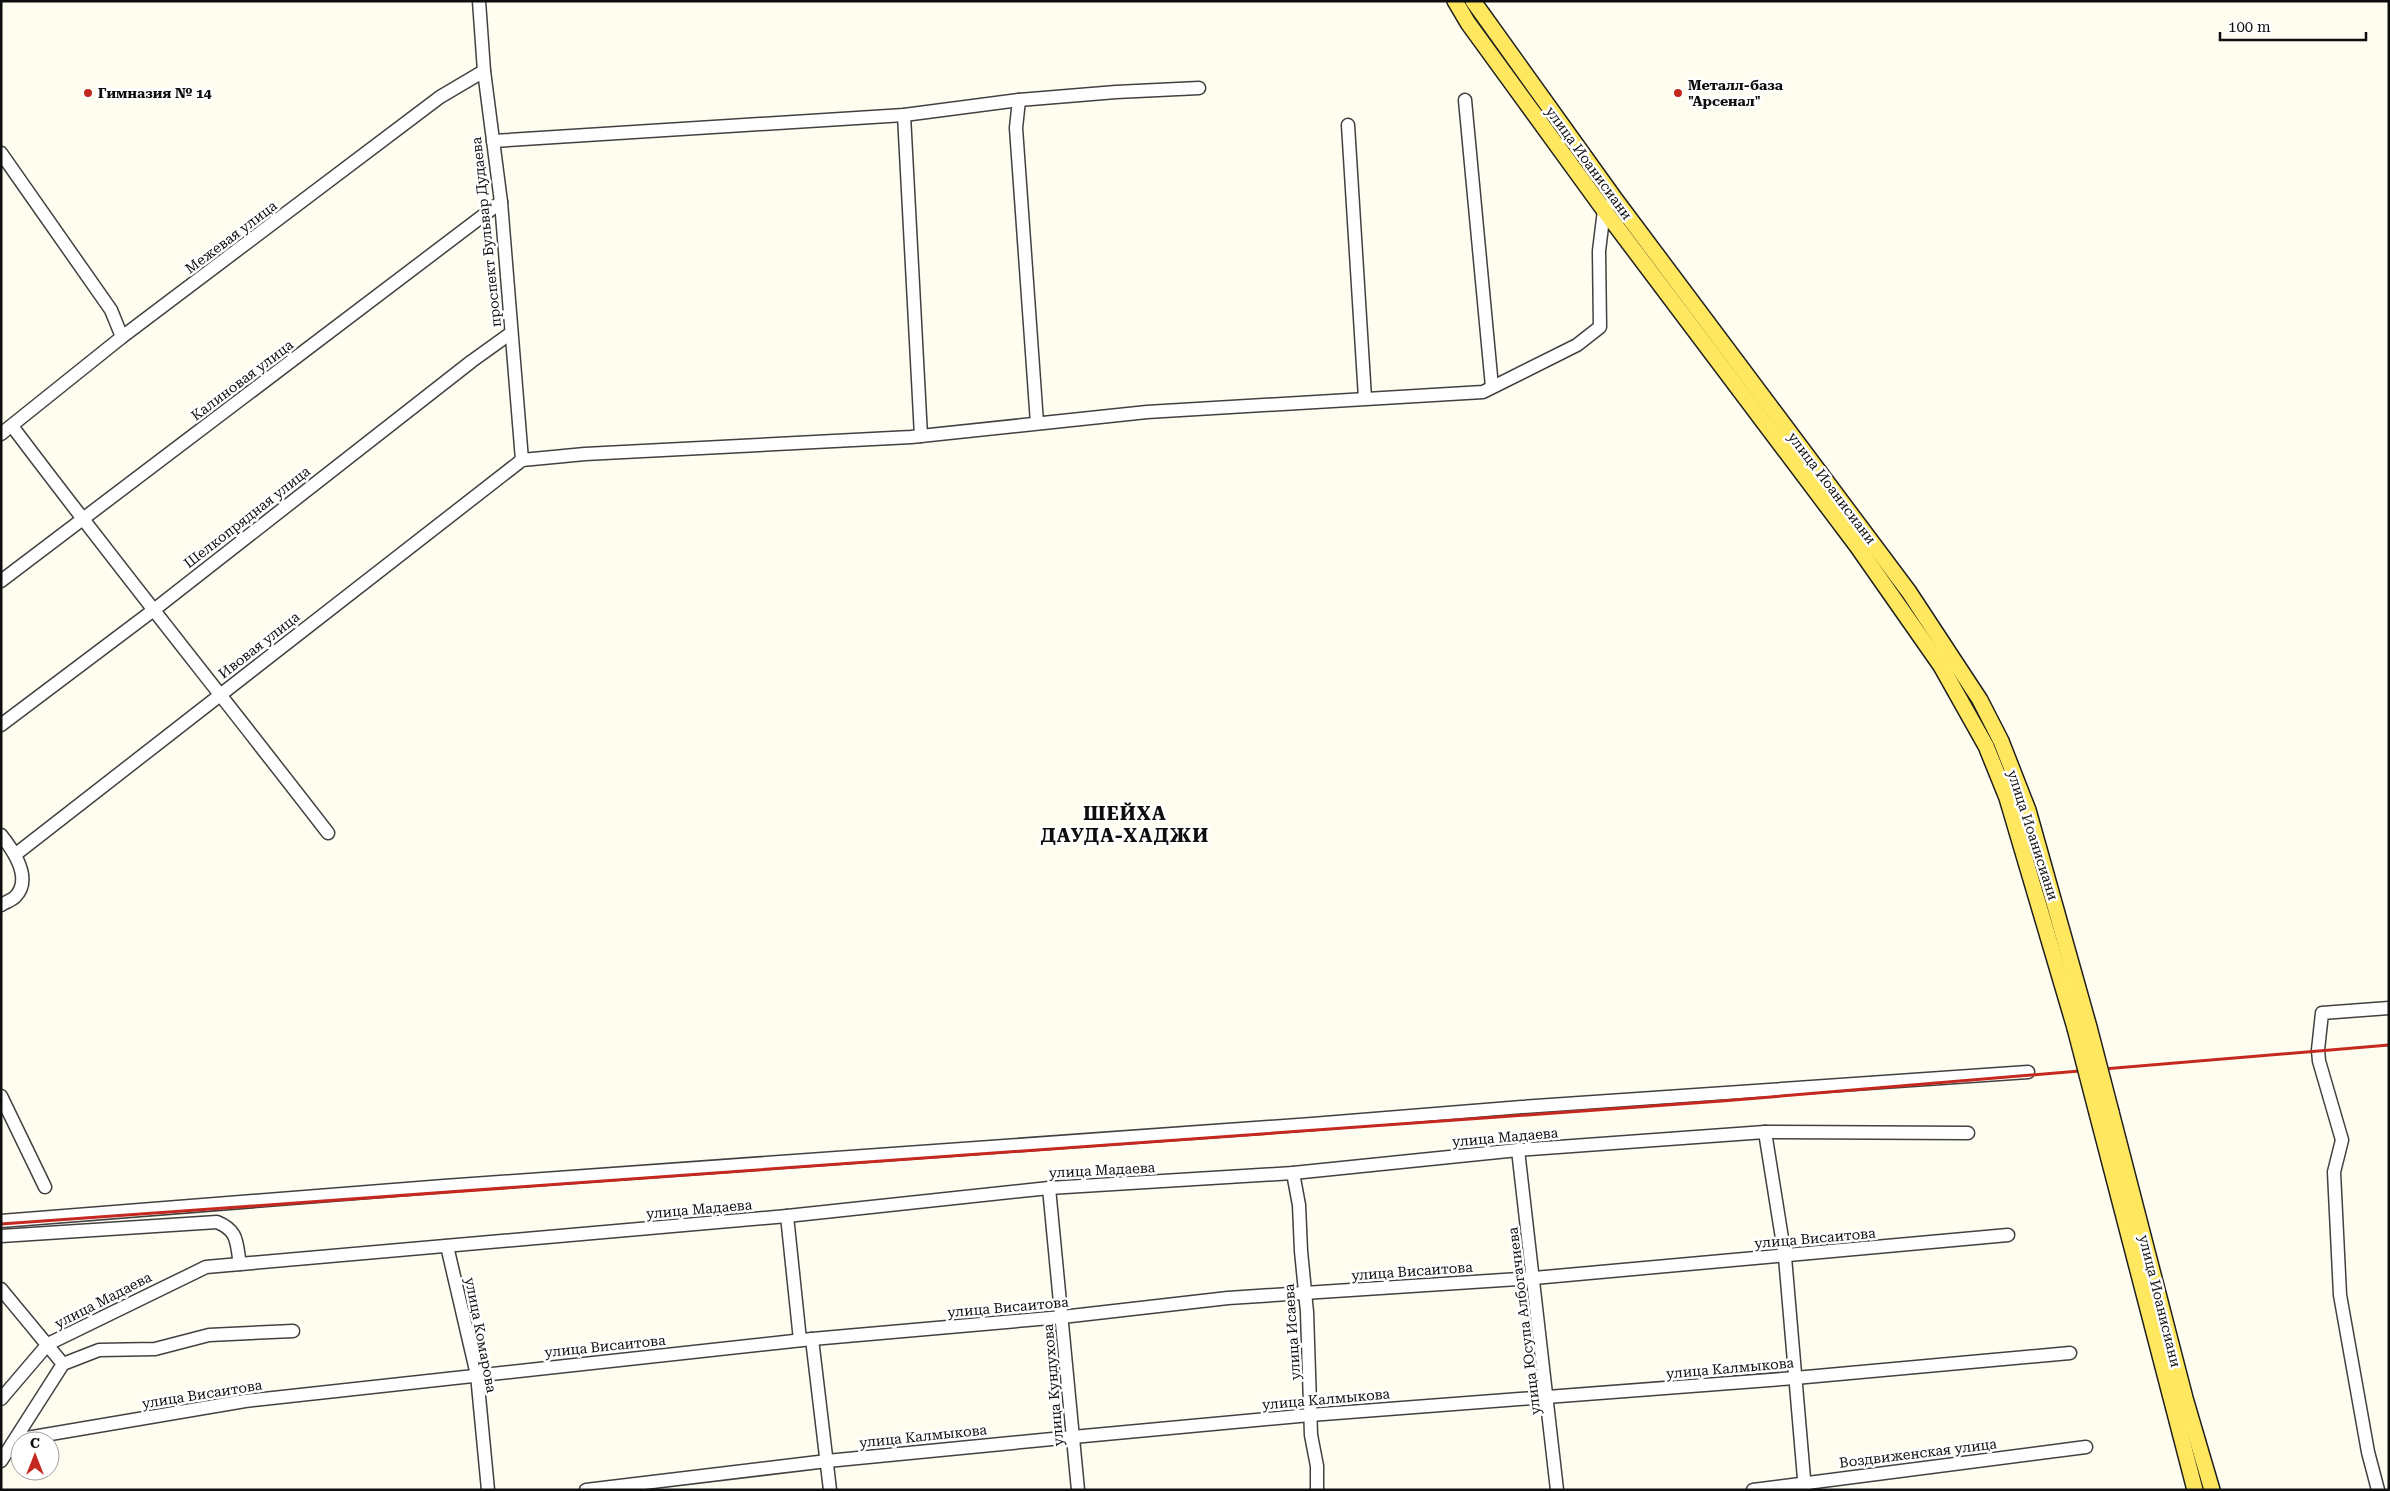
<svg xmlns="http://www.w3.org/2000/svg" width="2390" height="1491" font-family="'Roboto Serif',serif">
<rect width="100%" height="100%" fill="#fffdef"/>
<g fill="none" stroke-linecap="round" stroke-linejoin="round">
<g stroke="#414141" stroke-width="15">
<g id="minor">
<polyline points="479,1 484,71 501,202 522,460"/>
<polyline points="1019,100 1016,128 1037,423"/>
<polyline points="1465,100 1492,387"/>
<polyline points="904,115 921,436"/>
<polyline points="1348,125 1365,398"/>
<polyline points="493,141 904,115 1019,100 1116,92 1199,88"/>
<polyline points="1,153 111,310 122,337"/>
<path d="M12 426C115 563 223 697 328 833"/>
<polyline points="1,434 122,337 440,97 484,71"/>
<polyline points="1,581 501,202"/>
<polyline points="1,725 155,609 472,361 511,333"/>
<path d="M1 835C13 850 33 879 15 897 12 900 6 902 1 905"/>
<polyline points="16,854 522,460 585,454 911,437 1147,412 1483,392 1577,345 1600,327 1599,251 1604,210 1608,206"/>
<polyline points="1,1096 45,1187"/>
<polyline points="1765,1132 1785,1257 1805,1490"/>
<polyline points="1518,1150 1557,1490"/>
<polyline points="1293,1173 1299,1205 1301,1251 1307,1312 1311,1435 1317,1466 1317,1490"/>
<polyline points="1049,1188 1078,1490"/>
<polyline points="787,1216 800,1340"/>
<polyline points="1,1221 444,1186 1312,1124 1522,1107 2028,1072"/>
<path d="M1 1236 217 1222C239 1231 236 1243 240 1264"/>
<polyline points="447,1246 477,1375 488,1490"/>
<polyline points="1,1289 63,1364 1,1461"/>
<polyline points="812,1339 830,1490"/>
<polyline points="63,1364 99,1350 155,1349 209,1335 293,1331"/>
<polyline points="1,1399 48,1344 206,1267 787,1216 1049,1188 1293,1173 1518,1150 1765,1132 1968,1133"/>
<polyline points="15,1440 245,1401 812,1339 1062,1317 1228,1298 1534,1278 2008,1235"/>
<polyline points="586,1490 827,1461 1073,1437 1310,1415 1795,1378 2070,1353"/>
<polyline points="1753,1490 2086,1447"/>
<polyline points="2378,1490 2368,1452 2340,1295 2334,1172 2342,1140 2319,1061 2318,1050 2322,1013 2389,1008"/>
</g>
</g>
<g stroke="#1f1f1f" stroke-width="18">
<g id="major">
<polyline points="1455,1 1468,23 1604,210 1857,546 1941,666 1986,746 2007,798 2075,1028"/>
<polyline points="1473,1 1615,199 1909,592 1980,700 2001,741 2028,810 2089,1027"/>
<polyline points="2111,1112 2185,1398 2212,1490"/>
<polyline points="2097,1113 2195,1490"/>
</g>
</g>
<use href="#minor" stroke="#fff" stroke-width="12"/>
<use href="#major" stroke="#ffe85f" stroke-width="15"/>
<polyline stroke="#c5281e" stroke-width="3" points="1,1224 1722,1101 2389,1045"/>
<g stroke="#1f1f1f" stroke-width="18" stroke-linecap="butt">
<g id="major-bridge">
<polyline points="2089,1027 2111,1112"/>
<polyline points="2075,1028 2097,1113"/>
</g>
</g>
<use href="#major-bridge" stroke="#ffe85f" stroke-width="15"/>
</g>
<g fill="#c5281e" stroke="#fff" stroke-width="2">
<circle cx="88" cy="93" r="5"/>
<circle cx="1678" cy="93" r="5"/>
</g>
<g text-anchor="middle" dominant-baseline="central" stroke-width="5" stroke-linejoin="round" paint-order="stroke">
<g font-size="14" font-weight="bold" fill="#0e0e0e" stroke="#fff" text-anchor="start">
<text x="1688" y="85">Металл-база<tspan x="1688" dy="16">"Арсенал"</tspan></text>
<text x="98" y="93">Гимназия № 14</text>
</g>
<g font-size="14" fill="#0e0e0e" stroke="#fff">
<text transform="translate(1589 163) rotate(54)">улица Иоанисиани</text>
<text transform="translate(486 232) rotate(-96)">проспект Бульвар Дудаева</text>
<text transform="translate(231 237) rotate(-37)">Межевая улица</text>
<text transform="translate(242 380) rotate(-37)">Калиновая улица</text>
<text transform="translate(1832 488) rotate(53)">улица Иоанисиани</text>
<text transform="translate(247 517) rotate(-38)">Шелкопрядная улица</text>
<text transform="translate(259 645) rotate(-38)">Ивовая улица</text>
<text transform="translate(2033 835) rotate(72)">улица Иоанисиани</text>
<text transform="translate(1505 1137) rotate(-5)">улица Мадаева</text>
<text transform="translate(1102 1170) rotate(-3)">улица Мадаева</text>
<text transform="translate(699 1209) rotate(-5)">улица Мадаева</text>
<text transform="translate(1815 1238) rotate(-5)">улица Висаитова</text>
<text transform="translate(1412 1271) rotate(-4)">улица Висаитова</text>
<text transform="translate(103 1300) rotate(-27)">улица Мадаева</text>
<text transform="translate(2160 1301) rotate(76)">улица Иоанисиани</text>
<text transform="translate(1008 1307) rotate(-5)">улица Висаитова</text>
<text transform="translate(1524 1321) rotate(-97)">улица Юсупа Албогачиева</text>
<text transform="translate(1292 1332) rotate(-94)">улица Исаева</text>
<text transform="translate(481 1335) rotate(79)">улица Комарова</text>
<text transform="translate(605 1346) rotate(-6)">улица Висаитова</text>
<text transform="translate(1730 1368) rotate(-5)">улица Калмыкова</text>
<text transform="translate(1053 1385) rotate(-95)">улица Кундухова</text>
<text transform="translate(202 1394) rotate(-9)">улица Висаитова</text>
<text transform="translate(1326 1399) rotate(-5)">улица Калмыкова</text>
<text transform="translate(923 1436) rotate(-6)">улица Калмыкова</text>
<text transform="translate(1918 1453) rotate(-7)">Воздвиженская улица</text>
</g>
<g font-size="19" font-weight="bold" letter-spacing="1" fill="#0e0e0e" stroke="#fff">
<text x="1125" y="813">ШЕЙХА<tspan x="1125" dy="22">ДАУДА-ХАДЖИ</tspan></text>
</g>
</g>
<rect width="2390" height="1491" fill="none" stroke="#0e0e0e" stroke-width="5"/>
<g transform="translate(35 1456)"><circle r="24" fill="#ffffff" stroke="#9f9f9f"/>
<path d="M0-4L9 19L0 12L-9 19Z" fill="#c5281e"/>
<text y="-8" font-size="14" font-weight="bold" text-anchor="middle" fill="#0e0e0e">С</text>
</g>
<path d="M2220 32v8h146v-8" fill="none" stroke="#0e0e0e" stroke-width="2.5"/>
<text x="2228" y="32" font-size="15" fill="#0e0e0e" stroke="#ffffff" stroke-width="4" paint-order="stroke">100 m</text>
</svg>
